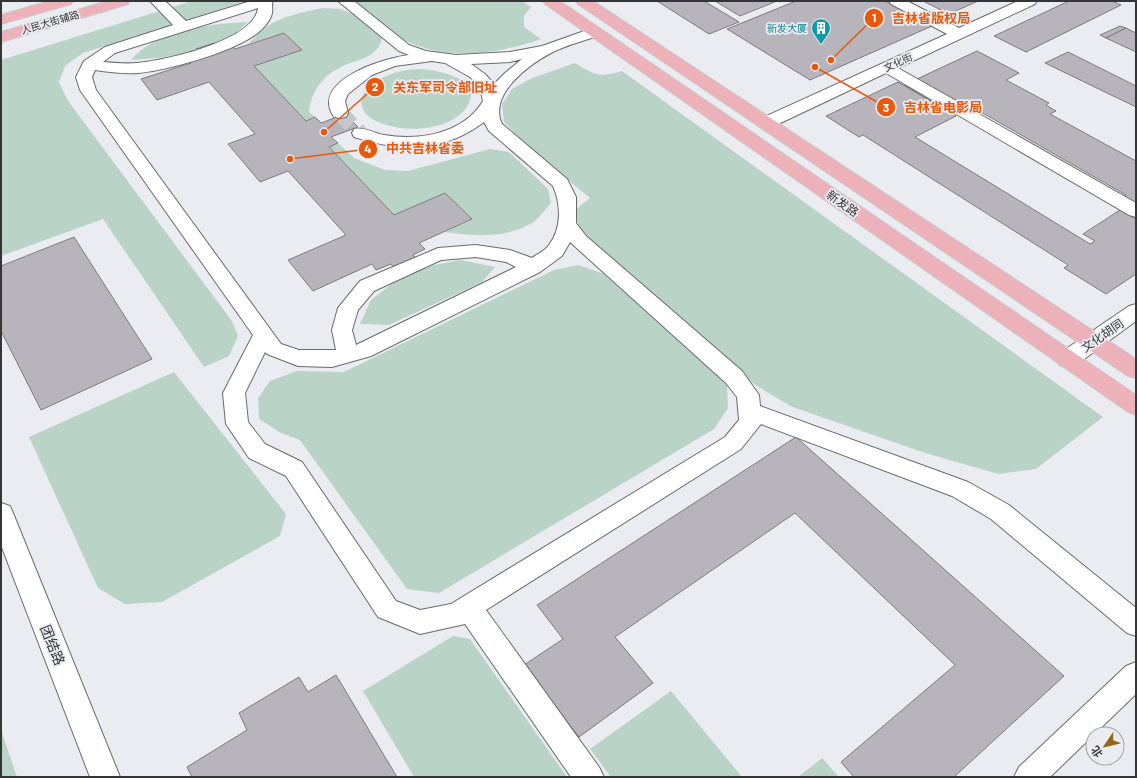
<svg xmlns="http://www.w3.org/2000/svg" width="1137" height="778" font-family="Barlow,'Noto Sans SC',sans-serif">
<rect width="100%" height="100%" fill="#eaecf2"/>
<g fill="#bad3c7">
<polygon points="192,1 246,1 83,53 65,66 59,82 68,101 232,321 238,336 229,356 204,367 103,219 1,256 1,60"/>
<path d="M355 1H522L531 7 524 16V27L541 39C499 54 448 61 406 41 390 33 370 13 355 1Z"/>
<path d="M323 8 340 9 353 14 382 38C381 41 380 46 377 49 370 57 360 60 350 63 327 72 312 86 309 112L315 117 306 121 254 66 302 50 284 33 248 44C252 40 257 35 261 31 277 17 303 12 323 8Z"/>
<path d="M248 22C219 52 171 58 131 60 154 31 213 23 248 22Z"/>
<path d="M575 63C594 75 599 78 622 71L1103 417 1036 469 998 474 922 452 790 406 754 384 580 230 574 211 590 198 527 146 504 122 502 104 512 89 532 78Z"/>
<path d="M420 69C438 70 487 79 466 108 451 130 407 133 384 124 377 122 368 118 364 111 360 105 361 96 365 91 380 75 398 70 420 69Z"/>
<path d="M338 143 354 158 385 170 408 171 490 149 509 152 548 189 551 203C545 209 539 219 532 223 504 239 475 236 445 232L472 219 445 193 394 215 329 147Z"/>
<polygon points="460,260 495,267 482,282 389,325 360,324 371,300 393,283 434,265"/>
<polygon points="578,265 604,274 727,385 728,408 714,429 439,593 407,589 300,440 281,433 259,419 258,398 270,381 297,371 344,372 554,270"/>
<polygon points="174,372 286,514 280,536 162,602 125,604 98,588 29,437"/>
<polygon points="453,636 470,639 567,777 414,777 363,691"/>
<polygon points="671,691 742,777 611,777 590,749"/>
<polygon points="1,730 17,777 1,777"/>
<polygon points="822,758 839,777 798,777"/>
</g>
<g fill="#b7b5bb" stroke="#7d7b80">
<polygon points="657,1 704,1 739,22 709,34"/>
<polygon points="715,1 777,1 740,16"/>
<polygon points="796,1 885,1 932,26 810,80 727,29"/>
<polygon points="923,1 978,1 949,14"/>
<polygon points="1069,1 1112,1 1121,5 1026,52 994,36"/>
<polygon points="1120,26 1126,28 1106,38 1100,35"/>
<polygon points="1126,28 1136,33 1136,52 1106,38"/>
<polygon points="284,33 302,50 254,66 306,121 315,117 321,123 345,114 358,127 331,137 338,143 329,147 394,215 445,193 472,219 419,243 425,249 413,255 425,268 403,278 391,264 376,270 372,264 313,291 288,260 346,235 288,171 260,182 228,144 255,134 209,82 157,100 141,79 191,63 188,60 202,55 196,49 214,43 220,49 232,45 235,49"/>
<polygon points="977,51 1019,73 1006,80 1049,103 1046,105 1056,111 1050,114 1136,161 1136,219 1111,205 1126,195 960,100 944,108 904,85"/>
<polygon points="1068,52 1136,86 1136,107 1045,63"/>
<polygon points="898,82 956,116 915,137 1090,244 1095,241 1083,234 1120,210 1136,219 1136,274 1106,294 1064,268 1068,265 863,135 859,137 826,116"/>
<polygon points="74,237 152,359 41,410 1,331 1,266"/>
<polygon points="796,437 1064,676 954,777 854,777 841,762 955,665 795,513 615,637 653,683 579,737 524,665 563,639 537,605"/>
<polygon points="336,675 397,777 192,777 187,767 247,730 239,713 299,677 308,692"/>
</g>
<g fill="none" stroke-linecap="round" stroke-linejoin="round">
<polyline stroke="#c6c7cd" stroke-width="16" stroke-dasharray="16 8" stroke-linecap="butt" points="340,113 360,133"/>
<g stroke="#686a6f" stroke-width="2">
<g id="minor">
<path d="M150 1H165L186 21 251 1H273C271 5 273 8 272 13 271 18 267 24 263 28 243 50 168 70 138 73 124 74 109 72 95 70L92 77 96 90 281 344 299 350H336L332 330 338 308 360 281 438 248 476 245 510 250 532 258C537 254 545 251 549 245 562 228 561 204 553 186L489 131 484 122C443 153 401 152 354 137L352 133 354 129C365 127 373 133 384 135 419 141 463 134 483 101L480 87 470 77 445 63 432 61 395 66 372 75 348 94 345 101 348 113 346 117 340 118 334 117C309 80 385 58 409 55L399 51 338 1H354L409 45 426 51 456 55 510 52 542 46 590 29 595 28 600 29 602 32 600 35C584 41 566 45 551 53 528 65 488 95 502 124L567 179 576 197V223L586 236 742 371 759 395 760 406 968 482 1009 505 1136 608V636L1127 633 991 519 952 496 761 424 741 449 486 610 599 767 604 777H571L465 624 420 634 378 617 286 476 249 458 226 424 223 393 253 335 80 90 76 77 84 61 105 47 173 25ZM258 8C255 40 165 61 137 63 126 64 115 63 103 62L115 53ZM522 59 505 73 494 84 485 74 471 64 510 62ZM570 242 726 383 737 397 739 420 725 437 451 604 420 610 396 601 302 462 265 444 248 422 245 393 265 352 267 354 298 366 332 367 371 356 540 272 562 256ZM476 257 506 262 516 267 356 345 352 330 358 310 374 291 441 260Z"/>
<polygon points="889,1 907,1 959,28 1018,1 1037,1 1035,4 898,68 1136,203 1136,217 1129,215 886,73 772,127 766,128 760,127 758,123 760,119 947,34 891,4"/>
<polygon points="1136,304 1136,321 1076,365 1068,367 1060,365 1057,359 1060,353 1129,306"/>
<polygon points="1,503 10,506 13,513 120,777 90,777 1,545"/>
<polygon points="1136,662 1136,694 1050,777 1014,777 1019,767 1126,666"/>
</g>
</g>
<g stroke="#cacacb" stroke-width="2">
<g id="major">
<polygon points="50,1 73,1 71,4 1,24 1,15"/>
<polygon points="108,1 130,1 128,4 1,42 1,32"/>
<polygon points="543,1 560,1 1136,395 1136,415 1128,412 545,4"/>
<polygon points="576,1 593,1 1136,359 1136,378 1128,376 578,4"/>
</g>
</g>
<use href="#minor" fill="#fff" fill-rule="evenodd"/>
<use href="#major" fill="#edb2b9" fill-rule="evenodd"/>
</g>
<defs>
<g id="building-pin" transform="scale(1)"><path d="M0 17L-7.5 6A9.5 9.5 0 1 1 7.5 6Z" fill="#0f9aa8" stroke="#eaecf2"/><path d="M-4-6H4V6H1V3H-1V6H-4ZM-2.5-4.3h1.7v1.8h-1.7ZM.8-4.3h1.7v1.8H.8ZM-2.5-1h1.7V.8h-1.7ZM.8-1h1.7V.8H.8Z" fill="#fff"/></g>
</defs>
<g fill-rule="evenodd">
<use href="#building-pin" x="821" y="28"/>
</g>
<g text-anchor="middle" dominant-baseline="central" stroke-width="3.5" stroke-linejoin="round" paint-order="stroke">
<g font-size="10" fill="#343537" stroke="#eaecf2">
<text transform="translate(50 22) rotate(-16)">人民大街辅路</text>
<text transform="translate(898 62) rotate(-25)">文化街</text>
</g>
<g font-size="10" fill="#0d838f" stroke="#eaecf2" text-anchor="end">
<text x="807" y="28">新发大厦</text>
</g>
<g font-size="12" fill="#343537" stroke="#eaecf2">
<text transform="translate(843 203) rotate(35)">新发路</text>
<text transform="translate(1102 335) rotate(-35)">文化胡同</text>
</g>
<g font-size="14" fill="#343537" stroke="#eaecf2">
<text transform="translate(53 645) rotate(68)">团结路</text>
</g>
</g>
<path fill="none" stroke="#e8590c" stroke-width="1.5" d="M831 60L874 18M324 132L375 87M815 67L886 107M290 159L368 149"/>
<g fill="#e8590c" stroke="#eaecf2" stroke-width="1.5">
<circle cx="831" cy="60" r="4"/>
<circle cx="324" cy="132" r="4"/>
<circle cx="815" cy="67" r="4"/>
<circle cx="290" cy="159" r="4"/>
<circle cx="874" cy="18" r="10"/>
<circle cx="375" cy="87" r="10"/>
<circle cx="886" cy="107" r="10"/>
<circle cx="368" cy="149" r="10"/>
</g>
<g font-size="12" text-anchor="middle" font-weight="bold" fill="#fff">
<text x="874" y="22">1</text>
<text x="375" y="91">2</text>
<text x="886" y="112">3</text>
<text x="368" y="153">4</text>
</g>
<g font-size="13" text-anchor="middle" font-weight="bold" fill="#e8590c" stroke="#eaecf2" stroke-width="3.5" stroke-linejoin="round" paint-order="stroke">
<text x="931" y="23">吉林省版权局</text>
<text x="445" y="92">关东军司令部旧址</text>
<text x="943" y="112">吉林省电影局</text>
<text x="425" y="153">中共吉林省委</text>
</g>
<rect width="1137" height="778" fill="none" stroke="#343537" stroke-width="4"/>
<g transform="translate(1105 746) rotate(235)"><circle r="19" fill="#eaecf2" stroke="#a1a3a7"/>
<path d="M0-3L7 15L0 10L-7 15Z" fill="#956615"/>
<text y="-6" font-size="11" font-weight="bold" text-anchor="middle" fill="#343537">北</text>
</g>
</svg>
